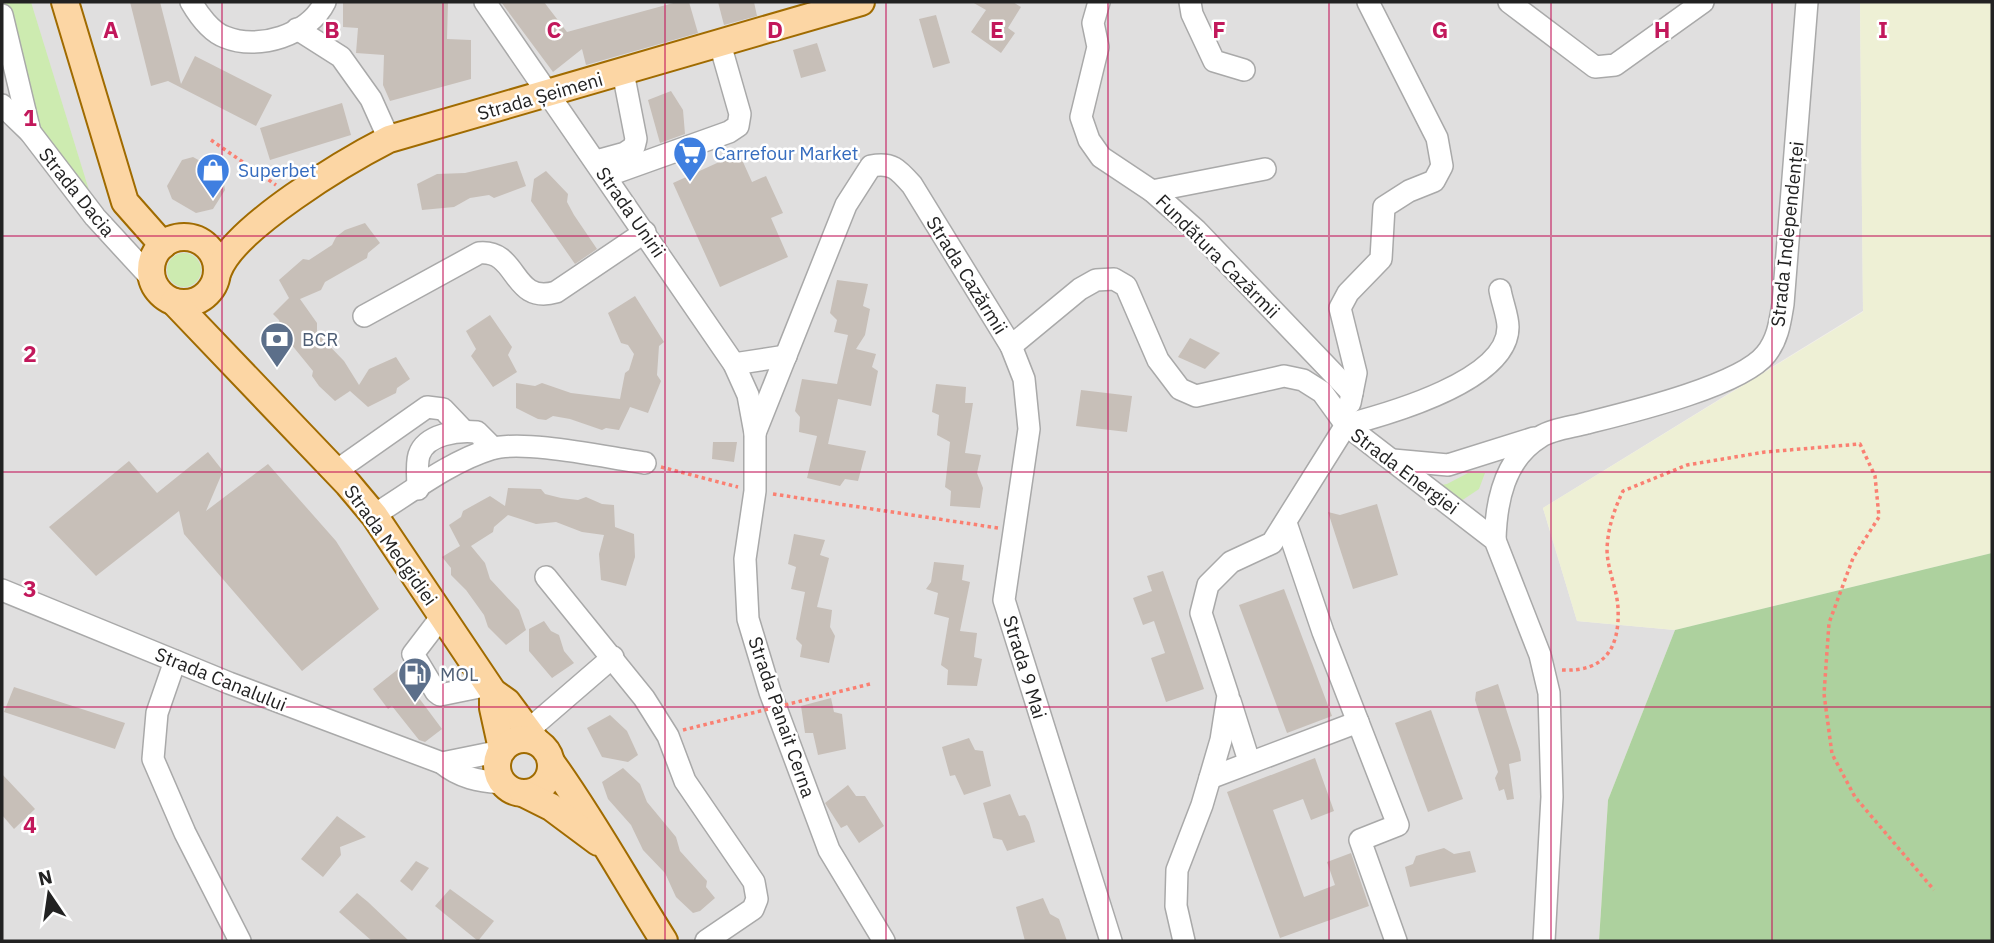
<svg xmlns="http://www.w3.org/2000/svg" width="1994" height="943" font-family="'IBM Plex Sans',sans-serif">
<rect width="100%" height="100%" fill="#f2efe9"/>
<polygon fill="#e0dfdf" points="2,2 1860,2 1863,311 1543,508 1577,621 1675,630 1608,800 1599,941 2,941"/>
<polygon fill="#eef0d5" points="1860,2 1992,2 1992,553 1675,630 1577,621 1543,508 1863,312"/>
<g fill="#cdebb0">
<polygon points="2,2 31,2 100,226 62,181 2,40"/>
<circle cx="184" cy="270" r="17"/>
<polygon points="1468,473 1485,473 1479,489 1461,501 1430,487 1447,484"/>
</g>
<polygon fill="#add19e" points="1992,553 1992,941 1599,941 1608,800 1675,630"/>
<g fill="#c7bfb8">
<polygon points="130,2 160,2 181,84 195,56 272,95 256,126 168,81 151,86"/>
<polygon points="343,2 448,2 447,39 471,40 471,79 390,101 383,85 384,55 356,53 358,28 343,27"/>
<polygon points="501,2 544,2 567,32 677,2 689,2 698,33 586,65 582,49 553,72"/>
<polygon points="718,2 754,2 757,16 724,25"/>
<polygon points="972,2 1013,2 1021,7 1008,28 1015,33 1001,53 971,32 986,10"/>
<polygon points="936,15 950,63 933,68 919,19"/>
<polygon points="817,43 826,71 801,78 793,50"/>
<polygon points="671,91 683,110 685,134 660,143 648,100"/>
<polygon points="342,103 351,135 270,160 260,128"/>
<polygon points="739,153 752,182 766,176 783,213 771,218 788,257 720,287 673,183"/>
<polygon points="193,157 222,173 225,190 213,209 196,213 172,199 167,186 182,160"/>
<polygon points="517,161 526,186 494,198 489,195 470,198 454,207 422,210 417,184 437,174 465,173"/>
<polygon points="546,171 568,194 567,202 574,215 597,249 575,264 531,201 534,179"/>
<polygon points="365,223 380,243 368,253 367,258 325,282 321,290 300,299 317,323 317,333 344,361 359,385 369,369 396,357 410,379 397,388 396,393 368,407 350,391 335,401 319,386 312,376 313,371 282,333 279,320 273,314 289,298 279,280 303,259 309,260 332,245 336,237 345,230"/>
<polygon points="837,280 868,284 863,306 870,309 865,335 856,349 876,354 872,367 878,371 871,406 838,399 828,444 866,451 858,481 845,479 840,486 807,478 817,436 799,432 800,417 795,411 802,379 837,384 848,335 834,332 837,320 830,313"/>
<polygon points="635,296 664,342 659,346 657,375 661,381 648,413 630,407 619,430 606,428 602,430 570,419 553,416 546,420 538,419 516,408 516,383 535,386 542,383 571,393 620,399 625,373 629,370 634,354 628,345 621,343 608,313"/>
<polygon points="490,315 512,347 508,355 517,372 493,387 471,356 476,349 466,331"/>
<polygon points="1190,338 1220,353 1205,369 1178,357"/>
<polygon points="936,384 966,387 965,403 973,403 965,453 981,455 977,473 983,488 980,508 950,506 951,491 945,487 950,442 937,435 939,415 932,412"/>
<polygon points="1081,390 1132,396 1127,432 1076,426"/>
<polygon points="713,442 737,442 734,462 712,459"/>
<polygon points="208,452 223,471 206,511 268,464 336,541 379,609 302,671 184,534 179,511 96,576 49,527 129,461 157,493"/>
<polygon points="508,488 541,489 545,494 561,498 578,500 586,497 602,504 614,505 615,527 634,534 635,557 626,586 601,580 599,554 604,535 582,532 556,522 536,524 508,515 494,527 493,532 471,546 485,563 490,579 519,610 526,630 506,645 488,627 484,615 466,590 451,575 451,568 442,557 460,546 449,525 461,517 463,511 490,496 505,506"/>
<polygon points="1377,504 1398,575 1353,589 1328,512 1340,515"/>
<polygon points="794,534 825,540 820,555 829,558 817,607 832,610 830,627 835,636 829,663 800,657 802,645 796,639 805,592 791,589 796,567 788,564"/>
<polygon points="934,562 964,565 962,580 970,582 960,631 977,633 974,657 982,659 977,686 947,685 948,670 941,665 949,618 934,614 938,593 926,589 931,582"/>
<polygon points="1163,571 1204,689 1166,702 1151,658 1165,653 1154,621 1143,625 1133,598 1152,591 1147,576"/>
<polygon points="1284,589 1332,716 1287,733 1239,605"/>
<polygon points="544,621 551,631 559,635 564,651 574,663 552,678 529,651 529,629"/>
<polygon points="402,666 417,686 413,690 442,729 425,742 419,740 392,706 388,709 373,689"/>
<polygon points="1498,684 1520,752 1521,761 1509,764 1514,799 1507,800 1504,789 1499,791 1495,778 1498,772 1475,700 1476,692"/>
<polygon points="14,687 125,723 115,749 4,712"/>
<polygon points="831,698 834,712 842,714 846,749 818,755 813,733 805,733 801,706"/>
<polygon points="1431,710 1463,799 1428,812 1395,723"/>
<polygon points="610,715 627,731 638,755 628,762 602,757 587,728"/>
<polygon points="969,738 975,750 983,751 991,786 964,795 955,775 950,776 942,747"/>
<polygon points="1315,758 1334,811 1311,820 1303,799 1273,810 1304,897 1335,885 1327,862 1351,853 1369,906 1280,938 1227,792"/>
<polygon points="623,768 640,784 647,802 676,837 680,851 707,881 706,887 715,898 700,911 693,913 676,897 665,873 643,850 631,825 608,799 602,782"/>
<polygon points="2,774 35,809 14,829 2,815"/>
<polygon points="848,785 856,796 865,796 884,826 859,843 847,825 841,828 825,803"/>
<polygon points="1010,794 1019,816 1025,815 1029,822 1035,842 1007,851 1002,840 993,838 983,803"/>
<polygon points="337,816 366,837 340,847 341,855 323,877 301,859"/>
<polygon points="1444,848 1454,854 1470,851 1476,872 1410,887 1405,867 1413,864 1416,856"/>
<polygon points="416,861 429,868 412,891 400,881"/>
<polygon points="450,889 494,921 478,941 435,906"/>
<polygon points="357,893 368,902 409,941 372,941 339,912"/>
<polygon points="1043,898 1050,914 1059,919 1067,941 1025,941 1016,907"/>
</g>
<g fill="none" stroke-linecap="round" stroke-linejoin="round">
<g stroke="#a9a9a9" stroke-width="24">
<g id="minor">
<path d="M191 2C198 14 211 32 225 37 258 51 309 35 325 2"/>
<polyline points="485,2 734,364 748,395 755,433 755,491 745,559 748,619 770,692 829,850 884,941"/>
<polyline points="1099,2 1093,23 1098,47 1081,117 1089,140 1101,157 1152,191 1196,230 1352,393"/>
<polyline points="1190,2 1192,14 1214,61 1244,70"/>
<polyline points="1509,2 1595,67 1615,65 1703,2"/>
<polyline points="2,15 30,132"/>
<polyline points="297,29 341,57 371,99 389,139"/>
<polyline points="2,105 30,132 95,217 152,279"/>
<polyline points="596,161 625,153 634,147 636,139 623,72"/>
<polyline points="606,176 729,132 738,126 740,114 720,44"/>
<polyline points="1152,191 1265,169"/>
<path d="M364 316 479 253C519 249 511 305 556 292L645 232"/>
<polyline points="1011,346 1024,379 1029,429 1004,600 1111,941"/>
<polyline points="734,364 786,356"/>
<polyline points="1350,403 1356,373 1340,308 1348,293 1381,259 1384,207 1409,191 1434,181 1442,166 1437,138 1368,2"/>
<path d="M755 433 846 205 871 166C892 162 898 169 912 185L1011 346 1080 289 1096 280 1114 279 1126 286 1158 360 1180 389 1196 396 1284 376 1303 380 1322 392 1346 425 1495 540 1540 655 1549 693 1552 797 1544 941"/>
<polyline points="1393,460 1448,465 1534,438"/>
<polyline points="336,471 427,407 443,409 463,430"/>
<path d="M418 489C418 478 416 465 419 455 426 434 458 430 477 432L493 448"/>
<path d="M374 515C410 493 449 462 491 449 524 439 608 458 645 463"/>
<polyline points="1286,523 1323,632 1398,825 1360,840 1396,941"/>
<path d="M1495 540C1496 502 1504 459 1540 437 1552 429 1573 427 1587 423 1627 413 1741 386 1766 354 1778 339 1780 322 1783 304L1807 2"/>
<polyline points="546,577 644,698 668,736 685,781 754,882 757,899 753,909 706,941"/>
<path d="M2 590 229 683 442 763C460 778 479 781 502 783"/>
<polyline points="442,616 413,654 436,692 440,695 489,685"/>
<polyline points="175,661 157,713 153,759 185,833 240,941"/>
<polyline points="1230,701 1249,761"/>
<polyline points="518,739 613,657"/>
<polyline points="442,763 501,751"/>
<polyline points="1210,778 1358,722"/>
<path d="M1184 941 1176 906 1177 870 1202 805 1221 740 1228 695 1201 613 1208 585 1231 562 1272 543 1346 425C1388 414 1508 381 1508 327 1508 316 1502 302 1500 290"/>
</g>
</g>
<g stroke="#a06b00" stroke-width="30">
<g id="major">
<polyline points="65,2 125,202 163,245"/>
<circle cx="184" cy="270" r="33"/>
<path d="M218 271C235 227 346 161 389 139L861 2"/>
<polyline points="174,302 348,484 374,515 493,692 507,702 536,741"/>
<polyline points="493,692 493,708 502,749"/>
<circle cx="524" cy="766" r="27"/>
<path d="M551 762C593 820 626 881 664 941"/>
<polyline points="523,793 551,807 598,842"/>
</g>
</g>
<g stroke="#fa8072" stroke-width="3.5" stroke-dasharray="3.5 3.5" stroke-linecap="butt">
<polyline points="211,140 276,185"/>
<polyline points="661,467 738,487"/>
<polyline points="773,494 998,528"/>
<path d="M1562 670C1604 672 1620 649 1618 608 1617 588 1607 569 1607 549 1608 527 1614 510 1623 491L1687 465 1765 452 1860 444 1875 476 1879 517 1853 558 1829 623 1824 694 1832 754 1855 797 1934 890"/>
</g>
<use href="#minor" stroke="#fff" stroke-width="21"/>
<use href="#major" stroke="#fcd6a4" stroke-width="26"/>
<polyline stroke="#fa8072" stroke-width="3.5" stroke-dasharray="3.5 3.5" stroke-linecap="butt" points="683,730 870,684"/>
</g>
<path fill="none" stroke="#c2185b" stroke-width="2" stroke-opacity="0.55" d="M222 2V941M443 2V941M665 2V941M886 2V941M1108 2V941M1329 2V941M1551 2V941M1772 2V941M2 236H1992M2 472H1992M2 707H1992"/>
<defs>
<g id="supermarket-pin" transform="scale(1.75)"><path d="M0 17L-7.5 6A9.5 9.5 0 1 1 7.5 6Z" fill="#3f7fe0" stroke="#fff"/><path d="M-6-5.5h2.5l.6 2H6L4.5 2H-2.5L-4.4-4H-6ZM-1.5 3.2a1.3 1.3 0 1 0 .1 0ZM3 3.2a1.3 1.3 0 1 0 .1 0Z" fill="#fff"/></g>
<g id="shop-pin" transform="scale(1.75)"><path d="M0 17L-7.5 6A9.5 9.5 0 1 1 7.5 6Z" fill="#3f7fe0" stroke="#fff"/><path d="M-5-2.5h2.3a2.7 3.5 0 0 1 5.4 0H5L5.5 6h-11ZM-1.5-2.5h3a1.5 2.3 0 0 0-3 0Z" fill="#fff"/></g>
<g id="bank-pin" transform="scale(1.75)"><path d="M0 17L-7.5 6A9.5 9.5 0 1 1 7.5 6Z" fill="#5c6f8a" stroke="#fff"/><path d="M-6-4H6V4H-6ZM0-2.3a2.3 2.3 0 1 0 0 4.6a2.3 2.3 0 1 0 0-4.6Z" fill="#fff"/></g>
<g id="fuel-pin" transform="scale(1.75)"><path d="M0 17L-7.5 6A9.5 9.5 0 1 1 7.5 6Z" fill="#5c6f8a" stroke="#fff"/><path d="M-5.5-6h7V0h2V4h1.3V-2.5L3-4.5l.8-.8L6-3V5H2.5V1h-1V6h-7ZM-4.2-4.7v3.2H.2V-4.7Z" fill="#fff"/></g>
</defs>
<g fill-rule="evenodd">
<use href="#supermarket-pin" x="690" y="153"/>
<use href="#shop-pin" x="213" y="170"/>
<use href="#bank-pin" x="277" y="339"/>
<use href="#fuel-pin" x="415" y="674"/>
</g>
<g text-anchor="middle" dominant-baseline="central" stroke-width="5" stroke-linejoin="round" paint-order="stroke">
<g font-size="19" fill="#222" stroke="#fff">
<text transform="translate(540 96) rotate(-16)">Strada Șeimeni</text>
<text transform="translate(77 192) rotate(51)">Strada Dacia</text>
<text transform="translate(631 212) rotate(55)">Strada Unirii</text>
<text transform="translate(1787 234) rotate(-84)">Strada Independenței</text>
<text transform="translate(1218 256) rotate(45)">Fundătura Cazărmii</text>
<text transform="translate(967 275) rotate(58)">Strada Cazărmii</text>
<text transform="translate(1405 471) rotate(37)">Strada Energiei</text>
<text transform="translate(391 545) rotate(54)">Strada Medgidiei</text>
<text transform="translate(1025 667) rotate(73)">Strada 9 Mai</text>
<text transform="translate(221 679) rotate(22)">Strada Canalului</text>
<text transform="translate(782 717) rotate(71)">Strada Panait Cerna</text>
</g>
<g font-size="19" fill="#366cbe" stroke="#fff" text-anchor="start">
<text x="714" y="153">Carrefour Market</text>
<text x="238" y="170">Superbet</text>
</g>
<g font-size="19" fill="#4e5e75" stroke="#fff" text-anchor="start">
<text x="302" y="339">BCR</text>
<text x="440" y="674">MOL</text>
</g>
</g>
<g font-size="23" text-anchor="middle" font-weight="bold" fill="#c2185b" stroke="#fff" stroke-width="5" stroke-linejoin="round" paint-order="stroke">
<text x="111" y="38">A</text>
<text x="332" y="38">B</text>
<text x="554" y="38">C</text>
<text x="775" y="38">D</text>
<text x="997" y="38">E</text>
<text x="1219" y="38">F</text>
<text x="1440" y="38">G</text>
<text x="1662" y="38">H</text>
<text x="1883" y="38">I</text>
<text x="30" y="126">1</text>
<text x="30" y="362">2</text>
<text x="30" y="597">3</text>
<text x="30" y="833">4</text>
</g>
<rect width="1994" height="943" fill="none" stroke="#222222" stroke-width="7"/>
<g transform="translate(49 894) rotate(347)" stroke="#ffffff" stroke-width="5" paint-order="stroke">
<path d="M0-5L12 26L0 18L-12 26Z" fill="#222222"/>
<text y="-10" font-size="19" font-weight="bold" text-anchor="middle" fill="#222222">N</text>
</g>
</svg>
